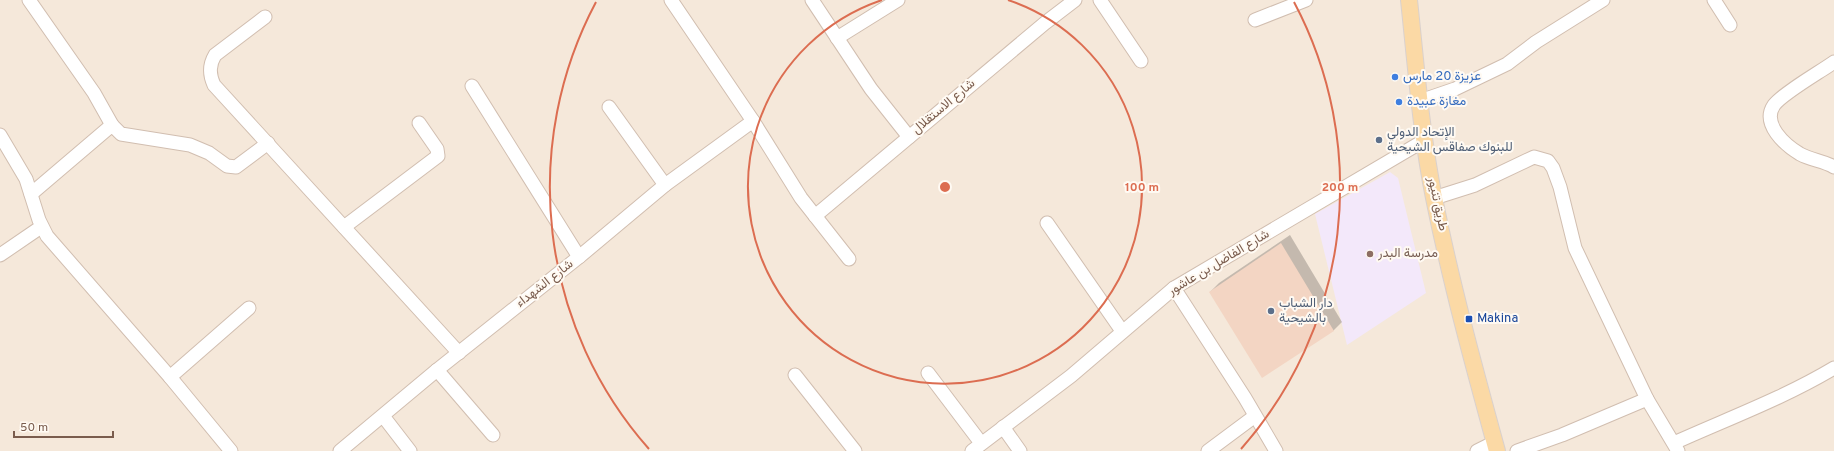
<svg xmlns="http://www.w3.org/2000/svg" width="1834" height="451" font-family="Overpass,Vazirmatn,sans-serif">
<rect width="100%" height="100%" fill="#fdf6ec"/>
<rect fill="#f5e8da" x="0" y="0" width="1834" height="451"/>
<polygon fill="#f3e8fa" points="1390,172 1398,178 1426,293 1347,345 1315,214"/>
<polygon fill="#0003" points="1290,235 1342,322 1333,331 1210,292 1219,283"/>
<polygon fill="#f3d5c3" points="1281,243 1334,331 1262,378 1209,292"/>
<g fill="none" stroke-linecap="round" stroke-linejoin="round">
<g stroke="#d1beb0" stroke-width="15">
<g id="minor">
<polyline points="29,0 94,93 112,125"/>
<polyline points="671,0 753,121 801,198 849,259"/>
<polyline points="812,0 871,89 909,137"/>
<polyline points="1100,0 1141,61"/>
<polyline points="1714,0 1730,25"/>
<path d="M265 17 215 55C209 65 209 74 214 85L459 353"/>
<polyline points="1255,20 1306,0"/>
<polyline points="837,38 898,0"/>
<path d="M1834 62C1820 72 1783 93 1774 105 1761 124 1785 145 1800 154 1811 160 1824 161 1834 167"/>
<polyline points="472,86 579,257"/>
<polyline points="1420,101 1455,89 1507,64 1536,42 1603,0"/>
<polyline points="609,107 665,185"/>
<polyline points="0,135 26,179 39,220 47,236 170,377 231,451"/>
<polyline points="31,194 112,125 121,134 190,145 209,153 227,166 236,167 268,143"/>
<polyline points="1434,198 1475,185 1534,157 1548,161 1553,168 1560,187 1575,248 1647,399"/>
<polyline points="815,216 1045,23 1075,0"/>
<polyline points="1047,223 1122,331"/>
<polyline points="344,227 438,156 437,149 419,123"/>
<polyline points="0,255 41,227"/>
<polyline points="1174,288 1245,398 1276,451"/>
<polyline points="437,370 493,435"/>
<polyline points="928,373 981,443"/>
<polyline points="795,375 855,451"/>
<polyline points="170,377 249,308"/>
<polyline points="383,416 410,451"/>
<polyline points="1003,427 1020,451"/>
<path d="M1674 443C1727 419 1784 398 1834 368"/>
<polyline points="340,451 437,370 579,257 665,185 753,121"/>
<polyline points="972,451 1071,376 1174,288 1425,140"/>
<polyline points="1208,451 1255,416"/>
<polyline points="1477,451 1495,442"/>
<polyline points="1517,451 1562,435 1647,399 1678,451"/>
</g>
</g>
<g stroke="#dad1cd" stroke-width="18">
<path id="major" d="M1409 0C1416 66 1421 133 1434 198 1451 283 1474 367 1497 451"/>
</g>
<use href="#minor" stroke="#fff" stroke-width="13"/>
<use href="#major" stroke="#fbd9a5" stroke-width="16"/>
</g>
<g fill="none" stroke="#dc6d51" stroke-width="2">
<path d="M1008 0A197 197 0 1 1 882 0"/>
<path d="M649 449A395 395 0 0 1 596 2M1294 2A395 395 0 0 1 1241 449"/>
</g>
<g fill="#3f7fe0" stroke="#fffaf3" stroke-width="1.5">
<circle cx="1395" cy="77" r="4"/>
<circle cx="1399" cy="102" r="4"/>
</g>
<g fill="#5c6f8a" stroke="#fffaf3" stroke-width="1.5">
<circle cx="1379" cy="140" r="4"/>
<circle cx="1271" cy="311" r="4"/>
</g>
<circle fill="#8d6e63" stroke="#fffaf3" stroke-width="1.5" cx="1370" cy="254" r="4"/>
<rect fill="#1a4fb4" stroke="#fffaf3" stroke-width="1.5" x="1465" y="315" width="8" height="8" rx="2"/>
<g text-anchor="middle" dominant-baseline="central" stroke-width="4" stroke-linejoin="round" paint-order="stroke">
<g font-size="13" fill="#366cbe" stroke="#fffaf3" text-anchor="start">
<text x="1403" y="77">عزيزة 20 مارس</text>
<text x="1407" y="102">مغازة عبيدة</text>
</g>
<g font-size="13" fill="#7a5c4d" stroke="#fffaf3">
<text transform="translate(944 107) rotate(-40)">شارع الاستقلال</text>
<text transform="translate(1437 204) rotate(78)">طريق تنيور</text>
<text transform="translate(1219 263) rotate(-31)">شارع الفاضل بن عاشور</text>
<text transform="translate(545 284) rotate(-38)">شارع الشهداء</text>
</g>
<g font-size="13" fill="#4e5e75" stroke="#fffaf3" text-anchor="start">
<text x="1387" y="133">الإتحاد الدولي<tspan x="1387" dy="15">للبنوك صفاقس الشيحية</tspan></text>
<text x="1279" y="304">دار الشباب<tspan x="1279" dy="15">بالشيحية</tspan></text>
</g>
<g font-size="13" fill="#785e54" stroke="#fffaf3" text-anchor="start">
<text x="1378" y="254">مدرسة البدر</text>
</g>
<g font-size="13" fill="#164399" stroke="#fffaf3" text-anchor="start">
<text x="1477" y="319">Makina</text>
</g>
</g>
<circle cx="945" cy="187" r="6" fill="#dc6d51" stroke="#fffaf3" stroke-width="2"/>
<g font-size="12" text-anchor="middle" font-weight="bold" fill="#dc6d51" stroke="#fffaf3" stroke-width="4" stroke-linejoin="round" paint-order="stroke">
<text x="1142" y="191">100 m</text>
<text x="1340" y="191">200 m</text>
</g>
<path d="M14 431v6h99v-6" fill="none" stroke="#7a5c4d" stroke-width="2"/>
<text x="20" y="431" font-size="12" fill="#7a5c4d" stroke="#fffaf3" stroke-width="3" paint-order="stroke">50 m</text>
</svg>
